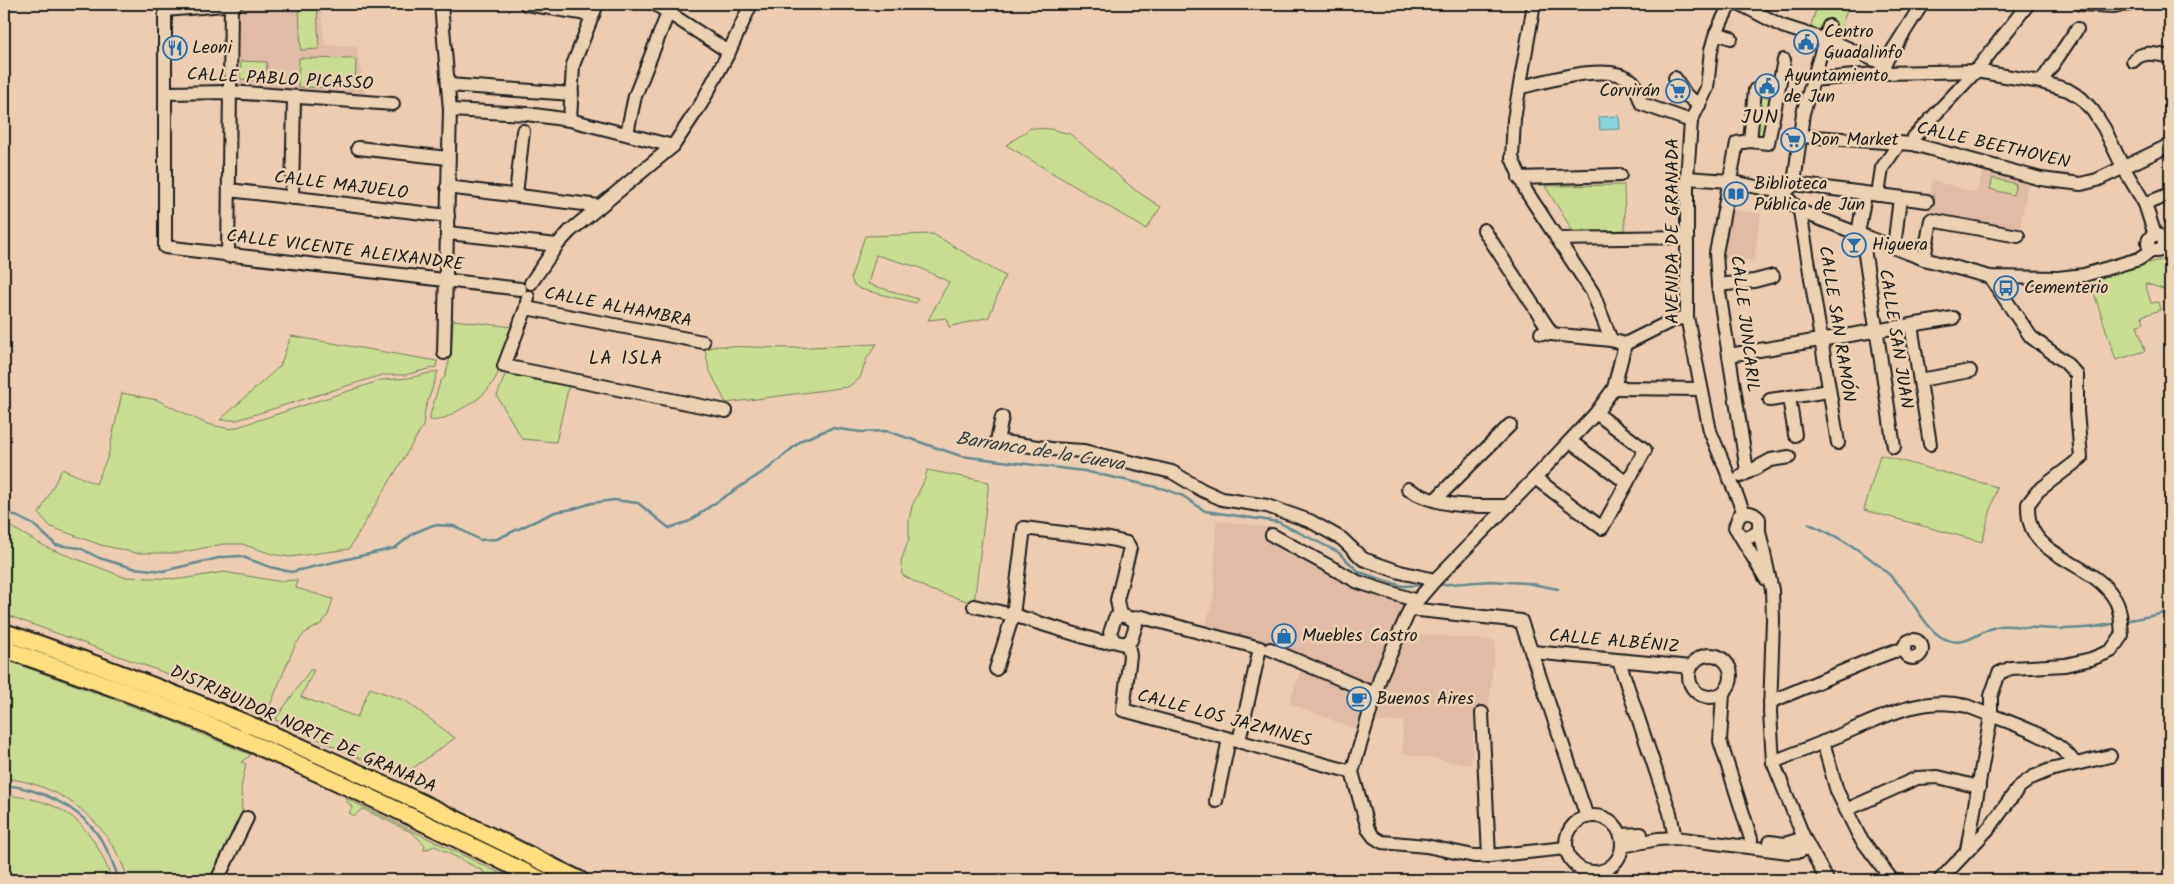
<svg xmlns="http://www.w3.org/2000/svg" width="2174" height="884" font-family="Kalam,sans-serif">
<rect width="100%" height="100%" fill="#eeccb2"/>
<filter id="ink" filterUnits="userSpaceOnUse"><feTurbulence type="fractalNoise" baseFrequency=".02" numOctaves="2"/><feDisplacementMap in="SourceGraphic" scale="10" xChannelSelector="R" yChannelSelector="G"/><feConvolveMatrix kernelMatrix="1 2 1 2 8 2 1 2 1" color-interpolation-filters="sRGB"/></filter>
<g filter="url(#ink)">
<g fill="#e1bba6">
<polygon points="305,4 320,4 325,45 357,46 365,95 236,86 237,9"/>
<polygon points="1984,168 2026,180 2028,183 2019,234 1927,214 1932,180 1976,193"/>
<polygon points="1728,209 1761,214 1754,261 1721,255"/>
<polygon points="1216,520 1268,528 1365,584 1412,601 1395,632 1496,641 1488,713 1475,713 1471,765 1402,753 1403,721 1357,723 1355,729 1289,703 1304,661 1264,643 1206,625 1214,595"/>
</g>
<g fill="#c8dd92" stroke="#727c57">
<polygon points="1818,4 1849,4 1836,43 1808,34"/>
<polygon points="317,6 319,49 301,50 299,7"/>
<polygon points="299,58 356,59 355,88 298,87"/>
<polygon points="241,61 267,62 266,80 240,79"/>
<polygon points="1758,96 1773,98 1768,141 1752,139"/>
<polygon points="1031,128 1050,129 1070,134 1135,190 1161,207 1146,229 1006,145"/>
<polygon points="1993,178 2016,184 2013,195 1990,189"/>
<polygon points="1624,185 1625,230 1574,233 1545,186"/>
<polygon points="933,234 1005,276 989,317 949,327 946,318 928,320 949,282 918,267 876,255 868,284 918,299 916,303 860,289 853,284 851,277 865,236"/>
<polygon points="2170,258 2169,291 2145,283 2151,303 2158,302 2160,310 2142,316 2144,323 2137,325 2145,351 2116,360 2090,281 2139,265"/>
<path d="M453 320 513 327C507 346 502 373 488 389 480 399 467 406 456 412 449 416 439 422 430 420V415L440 382 445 377 451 354Z"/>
<polygon points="291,336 437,361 436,367 405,375 382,375 237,420 220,420 280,366"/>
<polygon points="877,344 867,358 860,378 848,387 726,403 709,369 705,349 716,346 788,348"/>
<polygon points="438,371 425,410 423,426 349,549 289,557 272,554 242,544 223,544 179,553 136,553 101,545 51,527 39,514 62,469 96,484 108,456 122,393 157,400 207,424 231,429 382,380 409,378"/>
<polygon points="506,372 569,385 556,442 522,439 497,396"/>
<polygon points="1880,455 1997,487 1982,542 1864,510"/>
<polygon points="927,470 989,482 974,603 930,590 902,575 901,561 909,539 909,520 912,506 925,479"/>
<polygon points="4,523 48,548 124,577 181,579 224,572 277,581 297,580 296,588 333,599 328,615 321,624 305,633 295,645 266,715 160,671 4,614"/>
<path d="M4 659 167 719 251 755 241 762 246 764 241 788 242 811 238 828 214 880H128C111 823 63 784 4 778Z"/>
<polygon points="310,670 314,670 301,697 357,717 370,688 406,701 455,738 406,773 404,778 275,720"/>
<path d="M4 795C65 800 92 823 112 880H4Z"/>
<polygon points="347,799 514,880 481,880 485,876 483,871 435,846 424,850 425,845 413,833 363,809 359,811 355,816 349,813 352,808 350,804 345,801"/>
</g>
<polygon fill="#85d5e1" stroke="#5b8b92" points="1619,116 1620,129 1600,130 1599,117"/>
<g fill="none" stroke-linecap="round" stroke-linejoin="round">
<g stroke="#5b8b92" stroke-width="2.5">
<polyline points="4,510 34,525 56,545 80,548 99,558 133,568 163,571 223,557 240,556 270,567 291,572 395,548 414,533 433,525 454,526 480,540 497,539 555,512 573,509 592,503 614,500 638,503 669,528 690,521 709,507 769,468 802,440 832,428 861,432 887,431 961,456 1084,471 1165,489 1183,496 1205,511 1278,522 1338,552 1359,572 1402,586 1425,585"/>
<path d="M1809 524C1841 537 1877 559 1900 586 1912 600 1927 630 1943 638 1967 650 1979 629 2000 626 2012 625 2026 628 2038 628 2065 630 2091 629 2117 623"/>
<polyline points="1438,585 1490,581 1527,583 1558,589"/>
<polyline points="2125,621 2170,612"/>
<path d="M4 785C39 788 80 807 100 838 109 851 114 865 119 880"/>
</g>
<g stroke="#1c1c1c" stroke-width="16">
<g id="minor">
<polyline points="165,4 165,247 520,289"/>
<polyline points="441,4 450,110 444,353"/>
<polyline points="526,4 593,15"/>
<polyline points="655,4 729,52"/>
<polyline points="1534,4 1514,119 1512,158 1526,191 1593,293 1611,340"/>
<polyline points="1730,4 1716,33 1711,50 1707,88 1691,121 1687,178 1687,317 1710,431 1744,513"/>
<polyline points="1740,4 1782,26 1836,43 1884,64"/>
<polyline points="2081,4 2112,6 2130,4"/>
<polyline points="165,10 236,4"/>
<polyline points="1716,33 1731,38"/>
<path d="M2133 61C2143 50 2156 54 2170 57"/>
<polyline points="1885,70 1884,64 1922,4"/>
<polyline points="1675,78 1686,95 1699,105"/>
<polyline points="1813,80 1885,73 1976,71 2041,82 2068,90 2081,98 2093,111 2104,128 2123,167 2145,204 2155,235"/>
<polyline points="2041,82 2077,29"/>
<polyline points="449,85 572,94"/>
<path d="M1521 87C1548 81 1607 62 1631 80 1638 85 1638 97 1642 104L1691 121"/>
<polyline points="166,93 230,92 393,104"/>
<polyline points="450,110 527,114 570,120 673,146"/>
<polyline points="570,120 573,65 597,4"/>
<polyline points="627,133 635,96 668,13 674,4"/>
<polyline points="1800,136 1913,144 2041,179 2081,184 2097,180 2170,145"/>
<polyline points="1750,141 1755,90"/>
<polyline points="1913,144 1914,137 1976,71 2028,4"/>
<polyline points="358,148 448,158"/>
<polyline points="1519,178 1620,175"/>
<polyline points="1687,178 1729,181 1775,191 1783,194 1800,211 1820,219 1924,259 1990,277 2058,278 2084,275 2139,259 2153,250"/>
<polyline points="1794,184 1927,201"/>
<polyline points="447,187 599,206"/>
<polyline points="229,190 448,216"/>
<polyline points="1783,194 1794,184 1803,113 1829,26"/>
<polyline points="516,195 523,131"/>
<polyline points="1878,195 1882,168 1896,148 1897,143"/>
<polyline points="292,198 294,98"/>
<polyline points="2145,204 2170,194"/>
<polyline points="1800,211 1838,443"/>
<polyline points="1484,230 1552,334"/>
<polyline points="448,233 557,245"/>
<polyline points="1858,234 1865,194"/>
<circle cx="2156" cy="243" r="8"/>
<polyline points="1862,235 1894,447"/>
<polyline points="1557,239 1686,237"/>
<polyline points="1894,247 1900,198"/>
<polyline points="228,256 231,4"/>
<polyline points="1924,259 1931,220 2018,236"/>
<polyline points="531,283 557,245 570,231 673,146 701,104 729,52 751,4"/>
<polyline points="1718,285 1754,281 1773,276"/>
<polyline points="528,297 526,308 504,366 726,411"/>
<polyline points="526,308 703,342"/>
<polyline points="1911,325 1930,444"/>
<polyline points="1541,333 1611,340 1625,344 1673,320 1687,317"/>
<polyline points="1729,355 1953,318"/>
<polyline points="1920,380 1970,371"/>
<polyline points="1614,388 1701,389"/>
<polyline points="1789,397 1795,435"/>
<polyline points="1770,400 1829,391"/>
<polyline points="1002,417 997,441 1051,449 1084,451 1172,472 1202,490 1222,499 1267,506 1310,521 1342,539 1363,559 1400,572 1435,580"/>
<polyline points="1570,441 1627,483"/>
<polyline points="1747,471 1718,285 1716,253 1737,143 1750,141 1768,143 1784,60"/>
<polyline points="1741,476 1771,460 1789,457"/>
<polyline points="1535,478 1602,528 1645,450 1596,413"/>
<path d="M1408 489C1440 508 1472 506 1508 506"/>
<polyline points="1435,500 1510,425"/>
<polyline points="1759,531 1772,590 1773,619 1770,712 1773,762 1804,838 1827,880"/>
<polyline points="1272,535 1358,582 1417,601"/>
<path d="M1741 536 1750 537 1759 531V519C1753 512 1746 511 1739 516L1735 527 1766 579"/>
<polyline points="974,606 1013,615 1101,642 1114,641"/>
<polyline points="1410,609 1521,621 1587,817"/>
<polygon points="1122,615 1132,619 1136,625 1131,640 1124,644 1114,641 1110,633 1115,618"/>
<polyline points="1132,619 1142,617 1260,648 1239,741"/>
<circle cx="1913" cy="649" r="9"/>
<polyline points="1128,643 1130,656 1123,710 1352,772"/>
<polyline points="1270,649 1375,694"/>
<polyline points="1533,652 1691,667"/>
<circle cx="1710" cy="676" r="21"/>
<polyline points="1619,661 1670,813 1675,838"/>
<polyline points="996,669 1013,615 1024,528 1110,539 1127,543 1130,548 1117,600 1120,616"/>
<polyline points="1723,693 1720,741 1751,839 1750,847"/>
<polyline points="1770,702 1870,660 1894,651 1904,650"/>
<polyline points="1482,713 1489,856"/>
<polyline points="1823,742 1837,791 1859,836 1892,880"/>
<path d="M1773 762C1795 753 1817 745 1838 736 1880 718 1921 695 1967 706 2000 720 2057 734 2075 764"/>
<polyline points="1216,801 1229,739"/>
<polyline points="1846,810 1917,778 1938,777 1979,787"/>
<circle cx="1594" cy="844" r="28"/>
<polyline points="1621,835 1641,834"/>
<polyline points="1770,842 1785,844 1804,838"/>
<polyline points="1622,846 1658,839 1675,838 1788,852 1800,851 1808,847"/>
<polyline points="1566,848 1489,856 1474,856 1426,846 1382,842 1374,837 1368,829 1352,772 1381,675 1410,609 1435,580 1535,478 1596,413 1614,388 1625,344"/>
<path d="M1967 850 1991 716V696L1999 673 2011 668 2065 665 2091 659 2111 651 2122 635C2121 623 2121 608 2114 598 2095 565 2039 558 2030 523 2028 517 2028 510 2028 504L2038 491 2081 458 2077 411V375L2065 362 2031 337 1990 277"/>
<polyline points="217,880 247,818"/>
<polyline points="1940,880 1990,827 2019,787 2033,777 2050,770 2110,756"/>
</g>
</g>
<g stroke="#1c1c1c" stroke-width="20">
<g id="major">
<path d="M4 632C113 669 222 711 328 759 413 797 496 839 580 880"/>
<path d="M4 649C78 675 154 701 227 733 333 778 437 829 541 880"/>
</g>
</g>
<use href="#minor" stroke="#ecd1b3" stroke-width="12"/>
<use href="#major" stroke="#fedf80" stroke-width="16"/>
</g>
</g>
<defs>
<g id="civic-ring" transform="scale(1.25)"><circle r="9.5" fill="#ecd1b3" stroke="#1f6fb2" stroke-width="1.5"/><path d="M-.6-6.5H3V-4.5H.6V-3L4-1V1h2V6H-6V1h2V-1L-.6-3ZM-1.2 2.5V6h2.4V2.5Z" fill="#1f6fb2"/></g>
<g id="restaurant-ring" transform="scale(1.25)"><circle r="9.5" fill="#ecd1b3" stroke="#1f6fb2" stroke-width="1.5"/><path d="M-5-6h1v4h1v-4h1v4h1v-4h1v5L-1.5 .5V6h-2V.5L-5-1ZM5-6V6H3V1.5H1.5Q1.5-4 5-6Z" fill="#1f6fb2"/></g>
<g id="supermarket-ring" transform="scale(1.25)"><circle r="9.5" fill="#ecd1b3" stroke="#1f6fb2" stroke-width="1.5"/><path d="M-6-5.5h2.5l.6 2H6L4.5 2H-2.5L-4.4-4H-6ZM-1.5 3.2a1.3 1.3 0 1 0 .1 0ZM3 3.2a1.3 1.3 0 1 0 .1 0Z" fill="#1f6fb2"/></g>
<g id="library-ring" transform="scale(1.25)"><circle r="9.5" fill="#ecd1b3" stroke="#1f6fb2" stroke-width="1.5"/><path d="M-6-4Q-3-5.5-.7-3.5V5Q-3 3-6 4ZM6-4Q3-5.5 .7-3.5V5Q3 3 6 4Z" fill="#1f6fb2"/></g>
<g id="bar-ring" transform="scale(1.25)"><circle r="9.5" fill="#ecd1b3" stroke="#1f6fb2" stroke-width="1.5"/><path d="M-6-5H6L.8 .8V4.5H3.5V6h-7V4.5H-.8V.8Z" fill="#1f6fb2"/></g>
<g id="bus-ring" transform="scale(1.25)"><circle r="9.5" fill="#ecd1b3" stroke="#1f6fb2" stroke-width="1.5"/><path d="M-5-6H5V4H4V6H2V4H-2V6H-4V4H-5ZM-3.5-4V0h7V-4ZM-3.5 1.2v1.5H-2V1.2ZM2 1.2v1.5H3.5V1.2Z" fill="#1f6fb2"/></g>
<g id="shop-ring" transform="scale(1.25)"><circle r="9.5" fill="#ecd1b3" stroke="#1f6fb2" stroke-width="1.5"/><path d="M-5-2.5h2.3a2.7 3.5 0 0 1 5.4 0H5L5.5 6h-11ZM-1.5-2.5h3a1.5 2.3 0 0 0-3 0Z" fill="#1f6fb2"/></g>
<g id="cafe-ring" transform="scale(1.25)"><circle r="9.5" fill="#ecd1b3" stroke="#1f6fb2" stroke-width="1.5"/><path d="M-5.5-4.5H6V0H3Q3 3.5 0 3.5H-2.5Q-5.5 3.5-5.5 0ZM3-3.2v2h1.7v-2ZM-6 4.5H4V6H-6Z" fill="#1f6fb2"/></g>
</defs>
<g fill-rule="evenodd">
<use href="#civic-ring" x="1806" y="42"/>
<use href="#restaurant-ring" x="175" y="48"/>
<use href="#civic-ring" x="1767" y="86"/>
<use href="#supermarket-ring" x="1678" y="91"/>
<use href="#supermarket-ring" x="1793" y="140"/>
<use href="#library-ring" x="1736" y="194"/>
<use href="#bar-ring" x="1854" y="245"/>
<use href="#bus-ring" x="2006" y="288"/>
<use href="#shop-ring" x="1284" y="636"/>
<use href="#cafe-ring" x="1359" y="699"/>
</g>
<g text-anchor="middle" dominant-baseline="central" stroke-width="5" stroke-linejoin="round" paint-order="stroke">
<g font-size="18" fill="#1c1c1c" stroke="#ecd1b3" text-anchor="start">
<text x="1824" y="32">Centro<tspan x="1824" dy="21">Guadalinfo</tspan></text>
<text x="192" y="48">Leoni</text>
<text x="1784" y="76">Ayuntamiento<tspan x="1784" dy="21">de Jun</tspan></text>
<text x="1660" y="91" text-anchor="end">Corvirán</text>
<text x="1810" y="140">Don Market</text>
<text x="1754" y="184">Biblioteca<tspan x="1754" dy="21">Pública de Jun</tspan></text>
<text x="1872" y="245">Higuera</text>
<text x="2024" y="288">Cementerio</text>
<text x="1302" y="636">Muebles Castro</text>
<text x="1376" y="699">Buenos Aires</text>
</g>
<g font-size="18" fill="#1c1c1c" stroke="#ecd1b3">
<text transform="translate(280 80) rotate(3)">CALLE PABLO PICASSO</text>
<text transform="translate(1993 146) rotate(13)">CALLE BEETHOVEN</text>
<text transform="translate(341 186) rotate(7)">CALLE MAJUELO</text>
<text transform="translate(1673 231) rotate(-90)">AVENIDA DE GRANADA</text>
<text transform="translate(345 251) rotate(7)">CALLE VICENTE ALEIXANDRE</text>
<text transform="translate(618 308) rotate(11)">CALLE ALHAMBRA</text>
<text transform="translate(1744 324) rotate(83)">CALLE JUNCARIL</text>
<text transform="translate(1836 324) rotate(81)">CALLE SAN RAMÓN</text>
<text transform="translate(1895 339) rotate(81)">CALLE SAN JUAN</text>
<text transform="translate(1614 642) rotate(5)">CALLE ALBÉNIZ</text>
<text transform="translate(1224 719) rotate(15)">CALLE LOS JAZMINES</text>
<text transform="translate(303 730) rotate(24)">DISTRIBUIDOR NORTE DE GRANADA</text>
</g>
<g font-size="19" letter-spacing="1" fill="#1c1c1c" stroke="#ecd1b3">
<text x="626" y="359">LA ISLA</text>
</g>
<g font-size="19" font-style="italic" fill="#314143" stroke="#ecd1b3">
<text transform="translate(1040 452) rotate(9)">Barranco de la Cueva</text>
</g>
<g font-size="20" letter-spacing="1" fill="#1c1c1c" stroke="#ecd1b3">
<text x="1760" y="118">JUN</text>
</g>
</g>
<rect width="2174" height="884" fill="none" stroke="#ecd1b3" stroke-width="20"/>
<rect x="10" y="10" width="2154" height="864" fill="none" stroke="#1c1c1c" stroke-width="2" filter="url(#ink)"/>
</svg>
